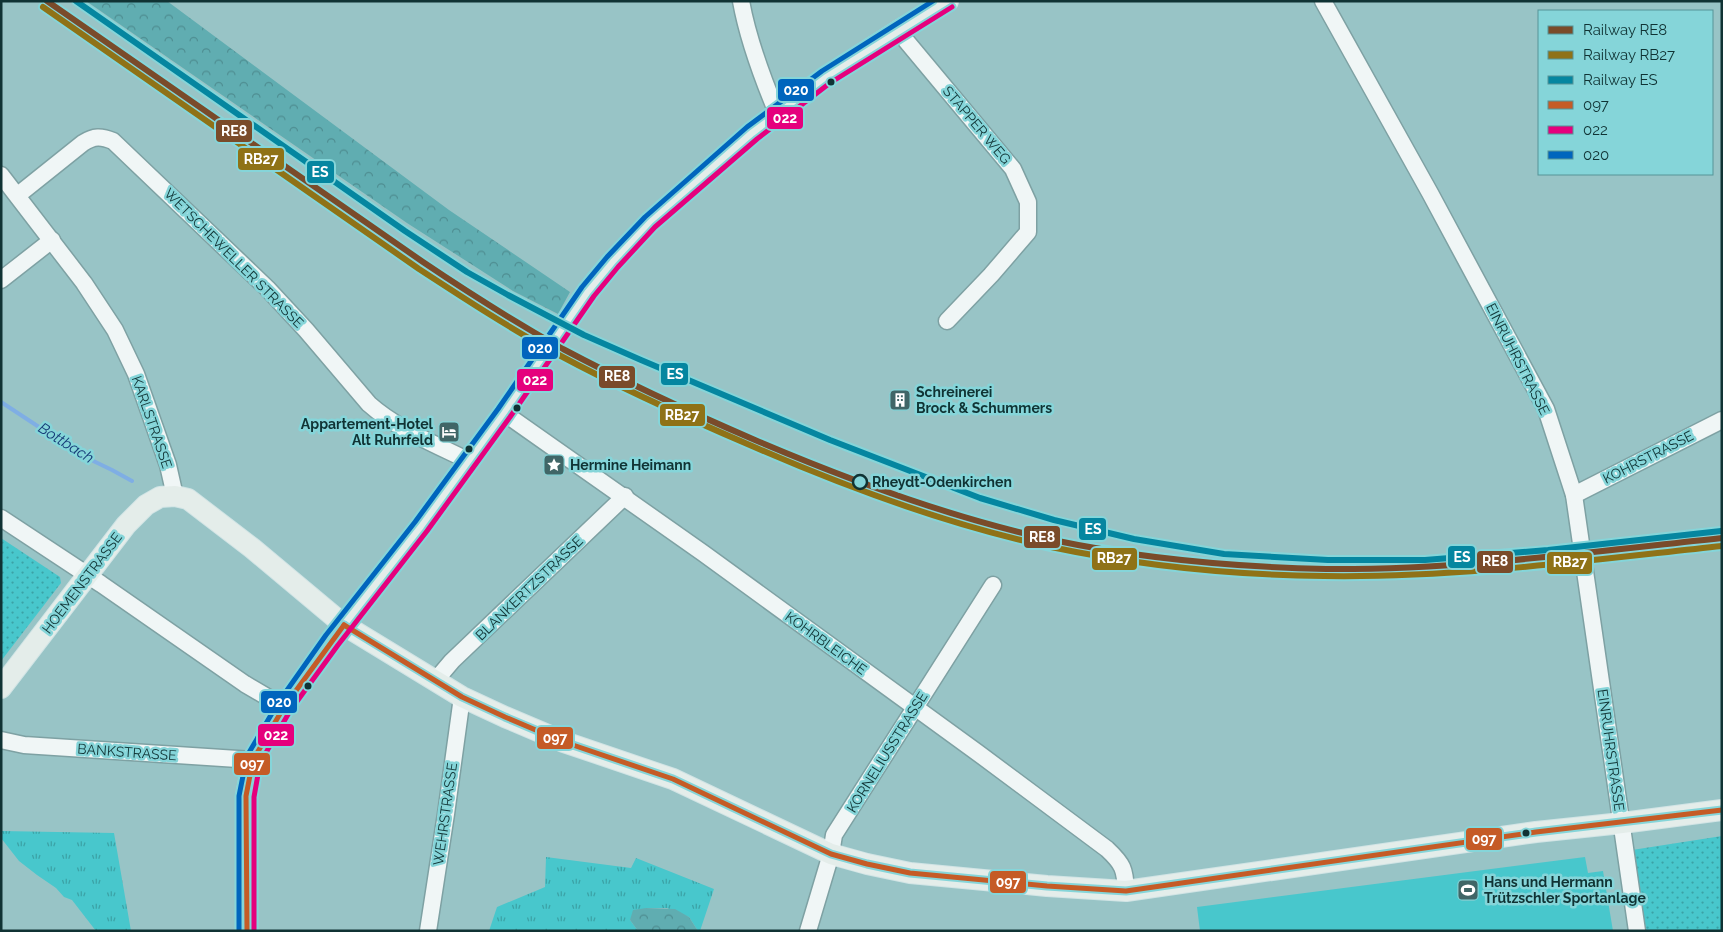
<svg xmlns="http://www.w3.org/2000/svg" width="1723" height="932" font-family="Raleway,sans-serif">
<defs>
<pattern id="grass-tufts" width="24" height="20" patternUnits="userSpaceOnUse" patternTransform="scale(1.25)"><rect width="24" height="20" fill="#48c7cc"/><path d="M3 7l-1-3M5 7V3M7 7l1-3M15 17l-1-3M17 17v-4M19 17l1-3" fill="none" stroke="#3ba2a6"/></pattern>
<pattern id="forest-crowns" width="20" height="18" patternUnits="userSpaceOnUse" patternTransform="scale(1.25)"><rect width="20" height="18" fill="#60adb1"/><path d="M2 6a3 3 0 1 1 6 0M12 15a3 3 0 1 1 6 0" fill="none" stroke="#4e8d91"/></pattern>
<pattern id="park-dots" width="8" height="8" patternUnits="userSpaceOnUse" patternTransform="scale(1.25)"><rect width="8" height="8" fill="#48c7cc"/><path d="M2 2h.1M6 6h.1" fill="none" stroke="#3ba2a6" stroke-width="1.8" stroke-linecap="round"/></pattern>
</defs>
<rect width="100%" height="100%" fill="#98c4c6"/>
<g fill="url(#grass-tufts)">
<polygon points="1,831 114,833 131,931 96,931 72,900 64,897 56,888 37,875 19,861 1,838"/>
<polygon points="546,857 631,868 636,858 714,889 700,931 698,931 689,917 667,908 646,908 630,920 638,931 489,931 497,907 545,887"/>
</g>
<g fill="url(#forest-crowns)">
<polygon points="86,1 167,1 449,210 570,292 558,314 513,291 407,223"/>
<polygon points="646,908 675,909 689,917 698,931 638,931 630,920 633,910"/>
</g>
<g fill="url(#park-dots)">
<polygon points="1,538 60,577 61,583 1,661"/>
<polygon points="1722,836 1722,931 1643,931 1632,850"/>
</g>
<polygon fill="#48c7cc" points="1585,857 1588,873 1603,871 1613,931 1200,931 1197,907"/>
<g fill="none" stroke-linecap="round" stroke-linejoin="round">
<polyline stroke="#7faee4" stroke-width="4" points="1,402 83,456 112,470 132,481"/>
<g stroke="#7ea1a3" stroke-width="19">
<g id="minor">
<path d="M741 1C748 40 762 77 777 113"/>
<polyline points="1323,1 1430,193 1546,409 1574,495 1637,931"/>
<polyline points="898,31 1013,169 1028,202 1028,232 991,275 947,321"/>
<polyline points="1,175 84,283 115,330 136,374 168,465 175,496"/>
<path d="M18 195 83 143C94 136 101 136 113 141L267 288 306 330 369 404C397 429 435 444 469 461"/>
<polyline points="1,280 52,240"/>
<path d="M504 413 703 553 978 753 1107 849C1123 864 1125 869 1126 891"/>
<polyline points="1574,495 1722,420"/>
<polyline points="1,518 101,584 245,684 284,707"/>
<polyline points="435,681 452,661 625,496"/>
<polyline points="1,740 24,745 253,760"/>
<polyline points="428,931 446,814 462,697"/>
<polyline points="808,931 831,854 834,835 993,585"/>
</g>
</g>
<g stroke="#d1e4e5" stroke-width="22">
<g id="major">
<polyline points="1,688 126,525 146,505 160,497 175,496 188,499 252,548 344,625 462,697 505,717 564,742 673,779 831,854 867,864 910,873 1047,886 1126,891 1536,832 1622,823 1722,810"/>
<polyline points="247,931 246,796 253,760 284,707 332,640 421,527 504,413 588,292 612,262 650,222 752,133 826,77 898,31 948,1"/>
</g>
</g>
<use href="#minor" stroke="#f0f6f6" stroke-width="16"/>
<use href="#major" stroke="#e4edea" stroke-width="20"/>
<g stroke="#85d5d9" stroke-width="9">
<g id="bus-1">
<polyline points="344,625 462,697 505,717 564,742 673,779 831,854 867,864 910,873 1047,886 1126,891 1536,832 1722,810"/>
<polyline points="247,931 246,796 253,760 284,707 344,625"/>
</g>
</g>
<g stroke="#85d5d9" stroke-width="9">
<polyline id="bus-2" points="254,931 254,797 260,763 290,711 338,645 427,531 510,417 594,296 618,267 655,227 757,139 830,83 952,7"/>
</g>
<g stroke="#85d5d9" stroke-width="9">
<polyline id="bus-3" points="239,931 239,796 247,756 278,703 326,635 415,522 498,409 582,287 607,257 645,217 747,127 822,71 933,1"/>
</g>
<use href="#bus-1" stroke="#c55b26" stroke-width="5"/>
<use href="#bus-2" stroke="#e5007d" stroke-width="5"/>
<use href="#bus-3" stroke="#0065bd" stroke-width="5"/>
<g stroke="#85d5d9" stroke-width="10">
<path id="rail-1" d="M47 1 423 262C469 293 515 322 563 349 625 382 690 412 755 440 851 481 951 518 1053 540 1143 559 1235 567 1326 569 1458 570 1590 552 1722 538"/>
</g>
<g stroke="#85d5d9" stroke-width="10">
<path id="rail-2" d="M43 7 419 269C465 299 511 329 559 355 622 389 687 418 752 446 848 488 948 525 1051 547 1141 566 1233 575 1324 576 1457 578 1590 560 1722 546"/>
</g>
<g stroke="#85d5d9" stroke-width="10">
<polyline id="rail-3" points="76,1 405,231 467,272 508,295 584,335 641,360 830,440 980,498 1054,520 1134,539 1224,554 1328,560 1425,560 1548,550 1721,531"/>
</g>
<use href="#rail-1" stroke="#7a4b2a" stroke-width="6"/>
<use href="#rail-2" stroke="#8f7217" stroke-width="6"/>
<use href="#rail-3" stroke="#0586a0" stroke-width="6"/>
</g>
<defs>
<g id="building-square" transform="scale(1.125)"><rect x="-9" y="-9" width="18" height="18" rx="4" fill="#406667" stroke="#85d5d9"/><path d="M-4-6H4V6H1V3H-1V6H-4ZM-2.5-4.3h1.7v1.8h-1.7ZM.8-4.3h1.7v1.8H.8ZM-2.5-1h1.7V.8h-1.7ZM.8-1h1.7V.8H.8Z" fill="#fff"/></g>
<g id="hotel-square" transform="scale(1.125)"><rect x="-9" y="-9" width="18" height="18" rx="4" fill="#406667" stroke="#85d5d9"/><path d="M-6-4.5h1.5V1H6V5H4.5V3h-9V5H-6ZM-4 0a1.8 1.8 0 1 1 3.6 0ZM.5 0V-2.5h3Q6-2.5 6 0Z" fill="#fff"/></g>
<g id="sight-square" transform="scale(1.125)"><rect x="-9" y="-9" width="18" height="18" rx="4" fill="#406667" stroke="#85d5d9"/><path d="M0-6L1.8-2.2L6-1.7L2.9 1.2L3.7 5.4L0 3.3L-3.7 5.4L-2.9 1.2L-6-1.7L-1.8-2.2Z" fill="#fff"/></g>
<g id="stadium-square" transform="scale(1.125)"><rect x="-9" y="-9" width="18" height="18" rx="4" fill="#406667" stroke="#85d5d9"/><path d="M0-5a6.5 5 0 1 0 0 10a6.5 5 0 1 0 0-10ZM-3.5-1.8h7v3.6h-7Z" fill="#fff"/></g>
</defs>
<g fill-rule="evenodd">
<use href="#building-square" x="900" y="400"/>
<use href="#hotel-square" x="449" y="432"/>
<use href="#sight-square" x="554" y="465"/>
<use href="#stadium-square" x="1468" y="890"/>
</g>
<g fill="#103334" stroke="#85d5d9" stroke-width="2">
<circle cx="831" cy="82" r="4.5"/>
<circle cx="517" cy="408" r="4.5"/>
<circle cx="469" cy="449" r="4.5"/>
<circle cx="308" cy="686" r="4.5"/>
<circle cx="1526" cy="833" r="4.5"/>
</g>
<circle fill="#85d5d9" stroke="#103334" stroke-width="2.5" cx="860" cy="482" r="7"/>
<g text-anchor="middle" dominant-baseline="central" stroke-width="5" stroke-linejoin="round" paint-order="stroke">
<g font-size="14" fill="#103334" stroke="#85d5d9">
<text transform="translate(977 125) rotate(50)">STAPPER WEG</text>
<text transform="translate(234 258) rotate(45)">WETSCHEWELLER STRASSE</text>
<text transform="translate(1518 359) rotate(63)">EINRUHRSTRASSE</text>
<text transform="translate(152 422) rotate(71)">KARLSTRASSE</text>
<text transform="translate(1648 457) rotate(-27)">KOHRSTRASSE</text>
<text transform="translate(82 583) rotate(-53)">HOEMENSTRASSE</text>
<text transform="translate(529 588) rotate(-44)">BLANKERTZSTRASSE</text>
<text transform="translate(826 643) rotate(36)">KOHRBLEICHE</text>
<text transform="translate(1611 750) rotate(82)">EINRUHRSTRASSE</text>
<text transform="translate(127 752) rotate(4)">BANKSTRASSE</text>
<text transform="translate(887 752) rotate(-58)">KORNELIUSSTRASSE</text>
<text transform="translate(445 814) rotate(-82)">WEHRSTRASSE</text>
</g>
<g font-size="14" font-weight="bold" fill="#103334" stroke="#85d5d9" text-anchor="start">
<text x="916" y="392">Schreinerei<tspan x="916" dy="16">Brock &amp; Schummers</tspan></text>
<text x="433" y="424" text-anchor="end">Appartement-Hotel<tspan x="433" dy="16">Alt Ruhrfeld</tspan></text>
<text x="570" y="465">Hermine Heimann</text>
<text x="1484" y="882">Hans und Hermann<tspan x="1484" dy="16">Trützschler Sportanlage</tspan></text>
</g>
<g font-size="14" font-weight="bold" fill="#103334" stroke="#85d5d9" text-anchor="start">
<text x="872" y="482">Rheydt-Odenkirchen</text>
</g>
<g font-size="15" font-style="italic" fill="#153b77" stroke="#85d5d9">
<text transform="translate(66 443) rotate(32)">Bottbach</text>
</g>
</g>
<g stroke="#85d5d9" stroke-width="2">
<rect x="777" y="78" width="38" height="24" rx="5" fill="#0065bd"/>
<rect x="766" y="106" width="38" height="24" rx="5" fill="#e5007d"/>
<rect x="215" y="119" width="38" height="24" rx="5" fill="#7a4b2a"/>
<rect x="237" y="147" width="48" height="24" rx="5" fill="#8f7217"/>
<rect x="306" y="160" width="29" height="24" rx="5" fill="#0586a0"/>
<rect x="521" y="336" width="38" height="24" rx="5" fill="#0065bd"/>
<rect x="660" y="362" width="29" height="24" rx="5" fill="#0586a0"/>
<rect x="598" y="365" width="38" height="24" rx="5" fill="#7a4b2a"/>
<rect x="516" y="368" width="38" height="24" rx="5" fill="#e5007d"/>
<rect x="659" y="403" width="47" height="24" rx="5" fill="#8f7217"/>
<rect x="1078" y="517" width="29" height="24" rx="5" fill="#0586a0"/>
<rect x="1023" y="525" width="38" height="24" rx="5" fill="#7a4b2a"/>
<rect x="1447" y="545" width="29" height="24" rx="5" fill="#0586a0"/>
<rect x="1091" y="547" width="47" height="24" rx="5" fill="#8f7217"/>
<rect x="1476" y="550" width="38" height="24" rx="5" fill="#7a4b2a"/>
<rect x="1546" y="551" width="47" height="24" rx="5" fill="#8f7217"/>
<rect x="260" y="690" width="38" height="24" rx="5" fill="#0065bd"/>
<rect x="257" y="723" width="38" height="24" rx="5" fill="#e5007d"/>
<rect x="536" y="726" width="38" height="24" rx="5" fill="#c55b26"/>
<rect x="233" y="752" width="38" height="24" rx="5" fill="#c55b26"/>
<rect x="1465" y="827" width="38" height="24" rx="5" fill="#c55b26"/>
<rect x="989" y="870" width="38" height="24" rx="5" fill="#c55b26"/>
</g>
<g font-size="14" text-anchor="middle" font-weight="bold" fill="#fff">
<text x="796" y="95">020</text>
<text x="785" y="123">022</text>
<text x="234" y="136">RE8</text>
<text x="261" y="164">RB27</text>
<text x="320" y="177">ES</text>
<text x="540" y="353">020</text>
<text x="675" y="379">ES</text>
<text x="617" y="381">RE8</text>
<text x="535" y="385">022</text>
<text x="682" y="420">RB27</text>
<text x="1093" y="534">ES</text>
<text x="1042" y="542">RE8</text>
<text x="1462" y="562">ES</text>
<text x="1114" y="563">RB27</text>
<text x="1495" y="566">RE8</text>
<text x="1570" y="567">RB27</text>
<text x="279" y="707">020</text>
<text x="276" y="740">022</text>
<text x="555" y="743">097</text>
<text x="252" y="769">097</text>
<text x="1484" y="844">097</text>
<text x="1008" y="887">097</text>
</g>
<rect width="1723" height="932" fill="none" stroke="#103334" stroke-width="5"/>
<rect x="1538" y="10" width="175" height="165" fill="#85d5d9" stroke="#569497"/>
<rect x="1548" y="26" width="25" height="8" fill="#7a4b2a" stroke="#569497"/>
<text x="1583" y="35" font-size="15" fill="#103334">Railway RE8</text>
<rect x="1548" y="51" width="25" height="8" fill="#8f7217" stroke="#569497"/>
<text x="1583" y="60" font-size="15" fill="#103334">Railway RB27</text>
<rect x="1548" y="76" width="25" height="8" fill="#0586a0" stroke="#569497"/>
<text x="1583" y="85" font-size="15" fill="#103334">Railway ES</text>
<rect x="1548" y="101" width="25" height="8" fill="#c55b26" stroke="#569497"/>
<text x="1583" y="110" font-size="15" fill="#103334">097</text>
<rect x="1548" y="126" width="25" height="8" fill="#e5007d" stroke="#569497"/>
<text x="1583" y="135" font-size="15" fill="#103334">022</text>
<rect x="1548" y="151" width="25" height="8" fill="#0065bd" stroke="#569497"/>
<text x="1583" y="160" font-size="15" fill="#103334">020</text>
</svg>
